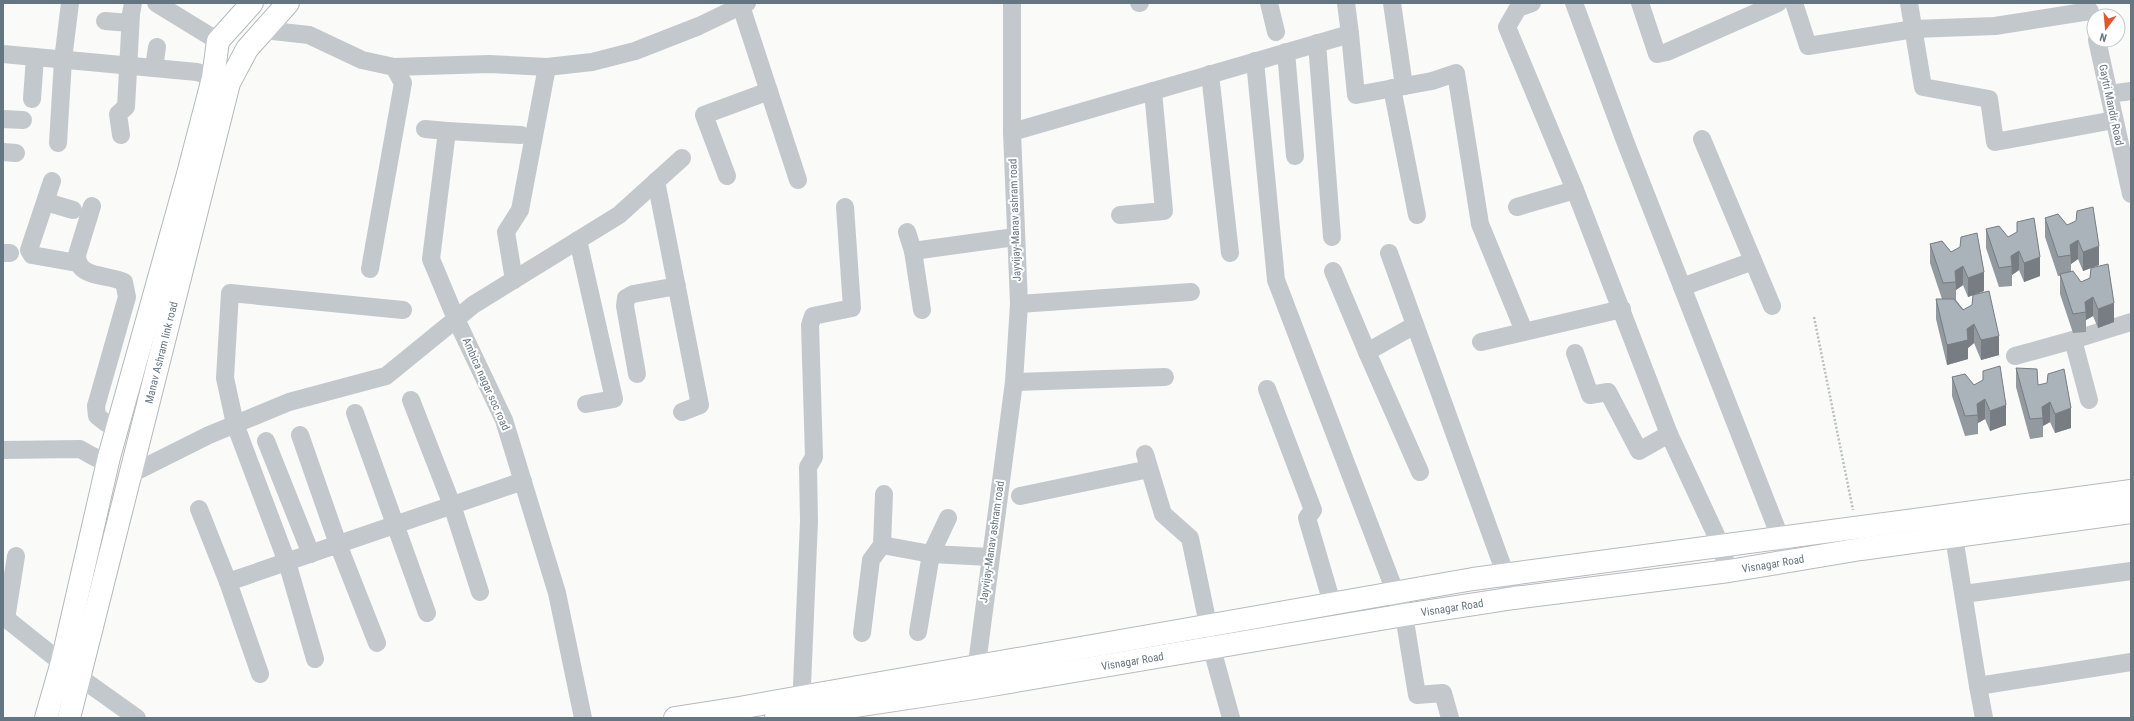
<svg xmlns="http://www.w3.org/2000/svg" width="2134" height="721" font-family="'Roboto Condensed',sans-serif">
<rect width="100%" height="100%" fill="#fafaf8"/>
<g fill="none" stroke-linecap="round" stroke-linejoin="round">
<g stroke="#b5babe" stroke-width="24">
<g id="major">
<polyline points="675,718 739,708 1473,579 2131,491"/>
<path id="s1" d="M776 718 974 688 1404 615 1514 598 1729 571 1861 549 2131 512"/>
</g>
</g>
<g stroke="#b4b9bd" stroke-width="24">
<g id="highway">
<polyline points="46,718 62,662 109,457 188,174 213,78 218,41 252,3"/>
<path id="s2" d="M69 718 229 83 247 49 288 3"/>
</g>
</g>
<polyline stroke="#bbbfc2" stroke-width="2.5" stroke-dasharray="2 2" stroke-linecap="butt" points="1814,317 1853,510"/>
<g stroke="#c3c8cc" stroke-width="18">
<polyline points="156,3 218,41"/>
<polyline points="740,3 798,180"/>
<polyline points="1139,3 1140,3"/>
<polyline points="1269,3 1276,32"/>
<polyline points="1392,3 1404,86"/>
<polyline points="1574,3 1625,141 1789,560"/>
<polyline points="1640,3 1657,54 1667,52 1778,3"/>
<polyline points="1794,3 1808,46 1914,29 1995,26 2090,11"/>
<polyline points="1909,3 1923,87 1989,99 1995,142 2114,120"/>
<polyline points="105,21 130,23"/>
<polyline points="264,30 309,35 362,60 394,67 489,64 547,67 592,62 635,51 699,26 747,3"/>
<polyline points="1350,34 1356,95 1432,81 1456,73 1480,224 1524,331"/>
<polyline points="2097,40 2131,194"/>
<polyline points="1317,43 1332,237"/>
<polyline points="1286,52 1295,156"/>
<polyline points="3,54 197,72 226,82"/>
<polyline points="1255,61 1276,280 1404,615 1417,695 1443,693 1450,718"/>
<polyline points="154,68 157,47"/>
<polyline points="1210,74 1230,253"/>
<polyline points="1392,88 1417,215"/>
<polyline points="2109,94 2131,91"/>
<polyline points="32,99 35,57"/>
<polyline points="3,119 23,120"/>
<polyline points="425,129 447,131"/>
<polyline points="1012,132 1350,34 1346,3"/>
<polyline points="121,135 118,114 126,107 131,14 133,3"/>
<polyline points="1702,139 1772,306"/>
<polyline points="58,143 63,60 70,3"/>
<polyline points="3,152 16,153"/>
<polyline points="727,176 704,115 769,91"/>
<polyline points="52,181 29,250 32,255 77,263"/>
<polyline points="656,181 700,405 682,412"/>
<polyline points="1575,190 1669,434"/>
<polyline points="46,202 73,210"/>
<path d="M92 206 77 255C77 279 108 274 124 282L127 297 96 406 97 416 106 423 118 426"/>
<polyline points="1517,207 1575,190 1507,27 1518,8 1532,3"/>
<polyline points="1120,215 1164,211 1153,91"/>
<polyline points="907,232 913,251"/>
<polyline points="578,240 614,399 586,404"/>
<polyline points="3,253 10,253"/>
<polyline points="1389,253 1514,598"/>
<polyline points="370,269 403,83 394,67"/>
<polyline points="1333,271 1367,352"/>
<polyline points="514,280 506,232 520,210 547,67"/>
<polyline points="1682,287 1753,261"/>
<polyline points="1019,304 1191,292"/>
<polyline points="922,310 913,251 1015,237"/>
<polyline points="1415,325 1367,352 1420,472"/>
<polyline points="1481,342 1622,309"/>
<polyline points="1575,353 1590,395 1608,392 1639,451 1669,434 1716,535 1729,571"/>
<polyline points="2015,356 2073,340"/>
<polyline points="637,374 625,306 626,298 633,294 677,286"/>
<polyline points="1014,382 1165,377"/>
<polyline points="1267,389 1313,510 1307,518 1332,603"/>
<polyline points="411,400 452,505 480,592"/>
<polyline points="2089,400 2073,340 2131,322"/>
<polyline points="355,413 427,613"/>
<polyline points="300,435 338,544 377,643"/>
<polyline points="266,441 311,554"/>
<polyline points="3,450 80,449 96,458 109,457"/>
<polyline points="1145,454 1163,514 1190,538 1209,629"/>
<polyline points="129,475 209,435 289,402 386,376 456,319 431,259 447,131 521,135"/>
<polyline points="1020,496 1149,469"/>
<polyline points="199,509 228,582 523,481"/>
<polyline points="948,518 931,554 990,557"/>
<polyline points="1954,537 1978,686 2131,662"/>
<polyline points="882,545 931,554 918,632"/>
<polyline points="228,582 260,674"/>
<polyline points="1964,594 2131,571"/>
<polyline points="3,616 78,676 137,718"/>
<polyline points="6,619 16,556"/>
<polyline points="862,633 871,560 882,545 884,494"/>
<polyline points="1212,649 1231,718"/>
<polyline points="315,659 287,562 235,424 225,378 230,293 403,310"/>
<polyline points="975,679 1014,382 1019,304 1012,132 1012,3"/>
<polyline points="1978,686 1984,718"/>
<polyline points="801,709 809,521 808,467 814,457 810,325 813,316 852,308 845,207"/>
<polyline points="583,718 557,593 504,420 456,319 473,305 619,215 682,158"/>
</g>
<use href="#major" stroke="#fff" stroke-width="22"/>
<use href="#highway" stroke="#fff" stroke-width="22"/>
</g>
<g fill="#929a9f" fill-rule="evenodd">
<path d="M2058 214 2099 265 2091 268 2114 322 2098 328 2093 316 2086 320V332L2073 333 2060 294V276H2058L2045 237V218ZM2078 259 2083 271 2091 268 2090 278 2081 282 2071 272V264Z"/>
<polygon points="1986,229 2008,237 2040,276 2024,282 2019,270 2012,275 2012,286 1999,287 1986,248"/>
<polygon points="1942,241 1984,291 1968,297 1963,285 1956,290 1956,300 1999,355 1981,360 1974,343 1968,348 1968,359 1947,365 1936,319 1936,299 1942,299 1930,263 1930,244"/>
<polygon points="2016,368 2038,385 2071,428 2055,433 2050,422 2043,426 2043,437 2030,439 2016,387"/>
<polygon points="1965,374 2006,425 1990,431 1985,419 1978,423 1978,434 1965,436 1952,396 1952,377"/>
</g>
<g fill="#777d82">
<polygon points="2078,240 2078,259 2071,264 2070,245"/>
<polygon points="2099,246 2099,265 2083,271 2083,252"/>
<polygon points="2019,251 2019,270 2012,275 2011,256"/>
<polygon points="2040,257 2040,276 2024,282 2024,263"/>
<polygon points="1963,266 1963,285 1956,290 1955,271"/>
<polygon points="1984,272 1984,291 1968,297 1968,278"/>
<polygon points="2093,297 2093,316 2086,320 2085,302"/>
<polygon points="2114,303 2114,322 2098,328 2098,309"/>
<polygon points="1974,324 1974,343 1968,348 1968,359 1947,365 1947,345 1967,329"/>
<polygon points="1999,336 1999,355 1981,360 1981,340"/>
<polygon points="1985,399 1985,419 1978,423 1977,404"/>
<polygon points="2050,402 2050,422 2043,426 2042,407"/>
<polygon points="2006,405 2006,425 1990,431 1990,411"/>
<polygon points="2071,408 2071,428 2055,433 2055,414"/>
</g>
<g fill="#aab3b9" stroke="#777d82">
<polygon points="2093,207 2099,246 2083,252 2078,240 2070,245 2071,255 2058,257 2045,218 2058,214 2067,225 2076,221 2077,211"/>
<polygon points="2034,218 2040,257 2024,263 2019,251 2011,256 2012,266 1999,268 1986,229 1999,226 2008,237 2017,232 2017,222"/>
<polygon points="1977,233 1984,272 1968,278 1963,266 1955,271 1956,282 1943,283 1930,244 1942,241 1951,252 1960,247 1961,237"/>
<polygon points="2108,264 2114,303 2098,309 2093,297 2085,302 2086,312 2073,314 2060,274 2073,271 2081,282 2090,278 2091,268"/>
<polygon points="1989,291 1999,336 1981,340 1974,324 1967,329 1968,340 1947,345 1936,299 1954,299 1963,310 1972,305 1973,295"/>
<polygon points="2000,366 2006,405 1990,411 1985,399 1977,404 1978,415 1965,416 1952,377 1965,374 1974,385 1983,380 1983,371"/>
<polygon points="2016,368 2037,369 2038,385 2047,383 2048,374 2064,369 2071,408 2055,414 2050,402 2042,407 2043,418 2030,419"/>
</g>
<g text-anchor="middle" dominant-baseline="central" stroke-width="4" stroke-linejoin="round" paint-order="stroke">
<g font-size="11" fill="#657683" stroke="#fff">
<text transform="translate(2111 105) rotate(78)">Gaytri Mandir Road</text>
<text transform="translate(1015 220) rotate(-92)">Jayvijay-Manav ashram road</text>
<text stroke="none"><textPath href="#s2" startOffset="377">Manav Ashram link road</textPath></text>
<text transform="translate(486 384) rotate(66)">Ambica nagar soc road</text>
<text transform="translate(992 542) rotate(-82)">Jayvijay-Manav ashram road</text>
<text stroke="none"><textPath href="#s1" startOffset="1009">Visnagar Road</textPath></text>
<text stroke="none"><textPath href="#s1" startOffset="685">Visnagar Road</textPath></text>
<text stroke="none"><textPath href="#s1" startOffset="361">Visnagar Road</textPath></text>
</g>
</g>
<rect width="2134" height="721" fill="none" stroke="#657683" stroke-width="8"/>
<g transform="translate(2106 28) rotate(196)"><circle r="19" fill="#ffffff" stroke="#c1c8cd"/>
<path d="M0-3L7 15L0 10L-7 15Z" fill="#e4572e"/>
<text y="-6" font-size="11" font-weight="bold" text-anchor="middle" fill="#657683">N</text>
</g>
</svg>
